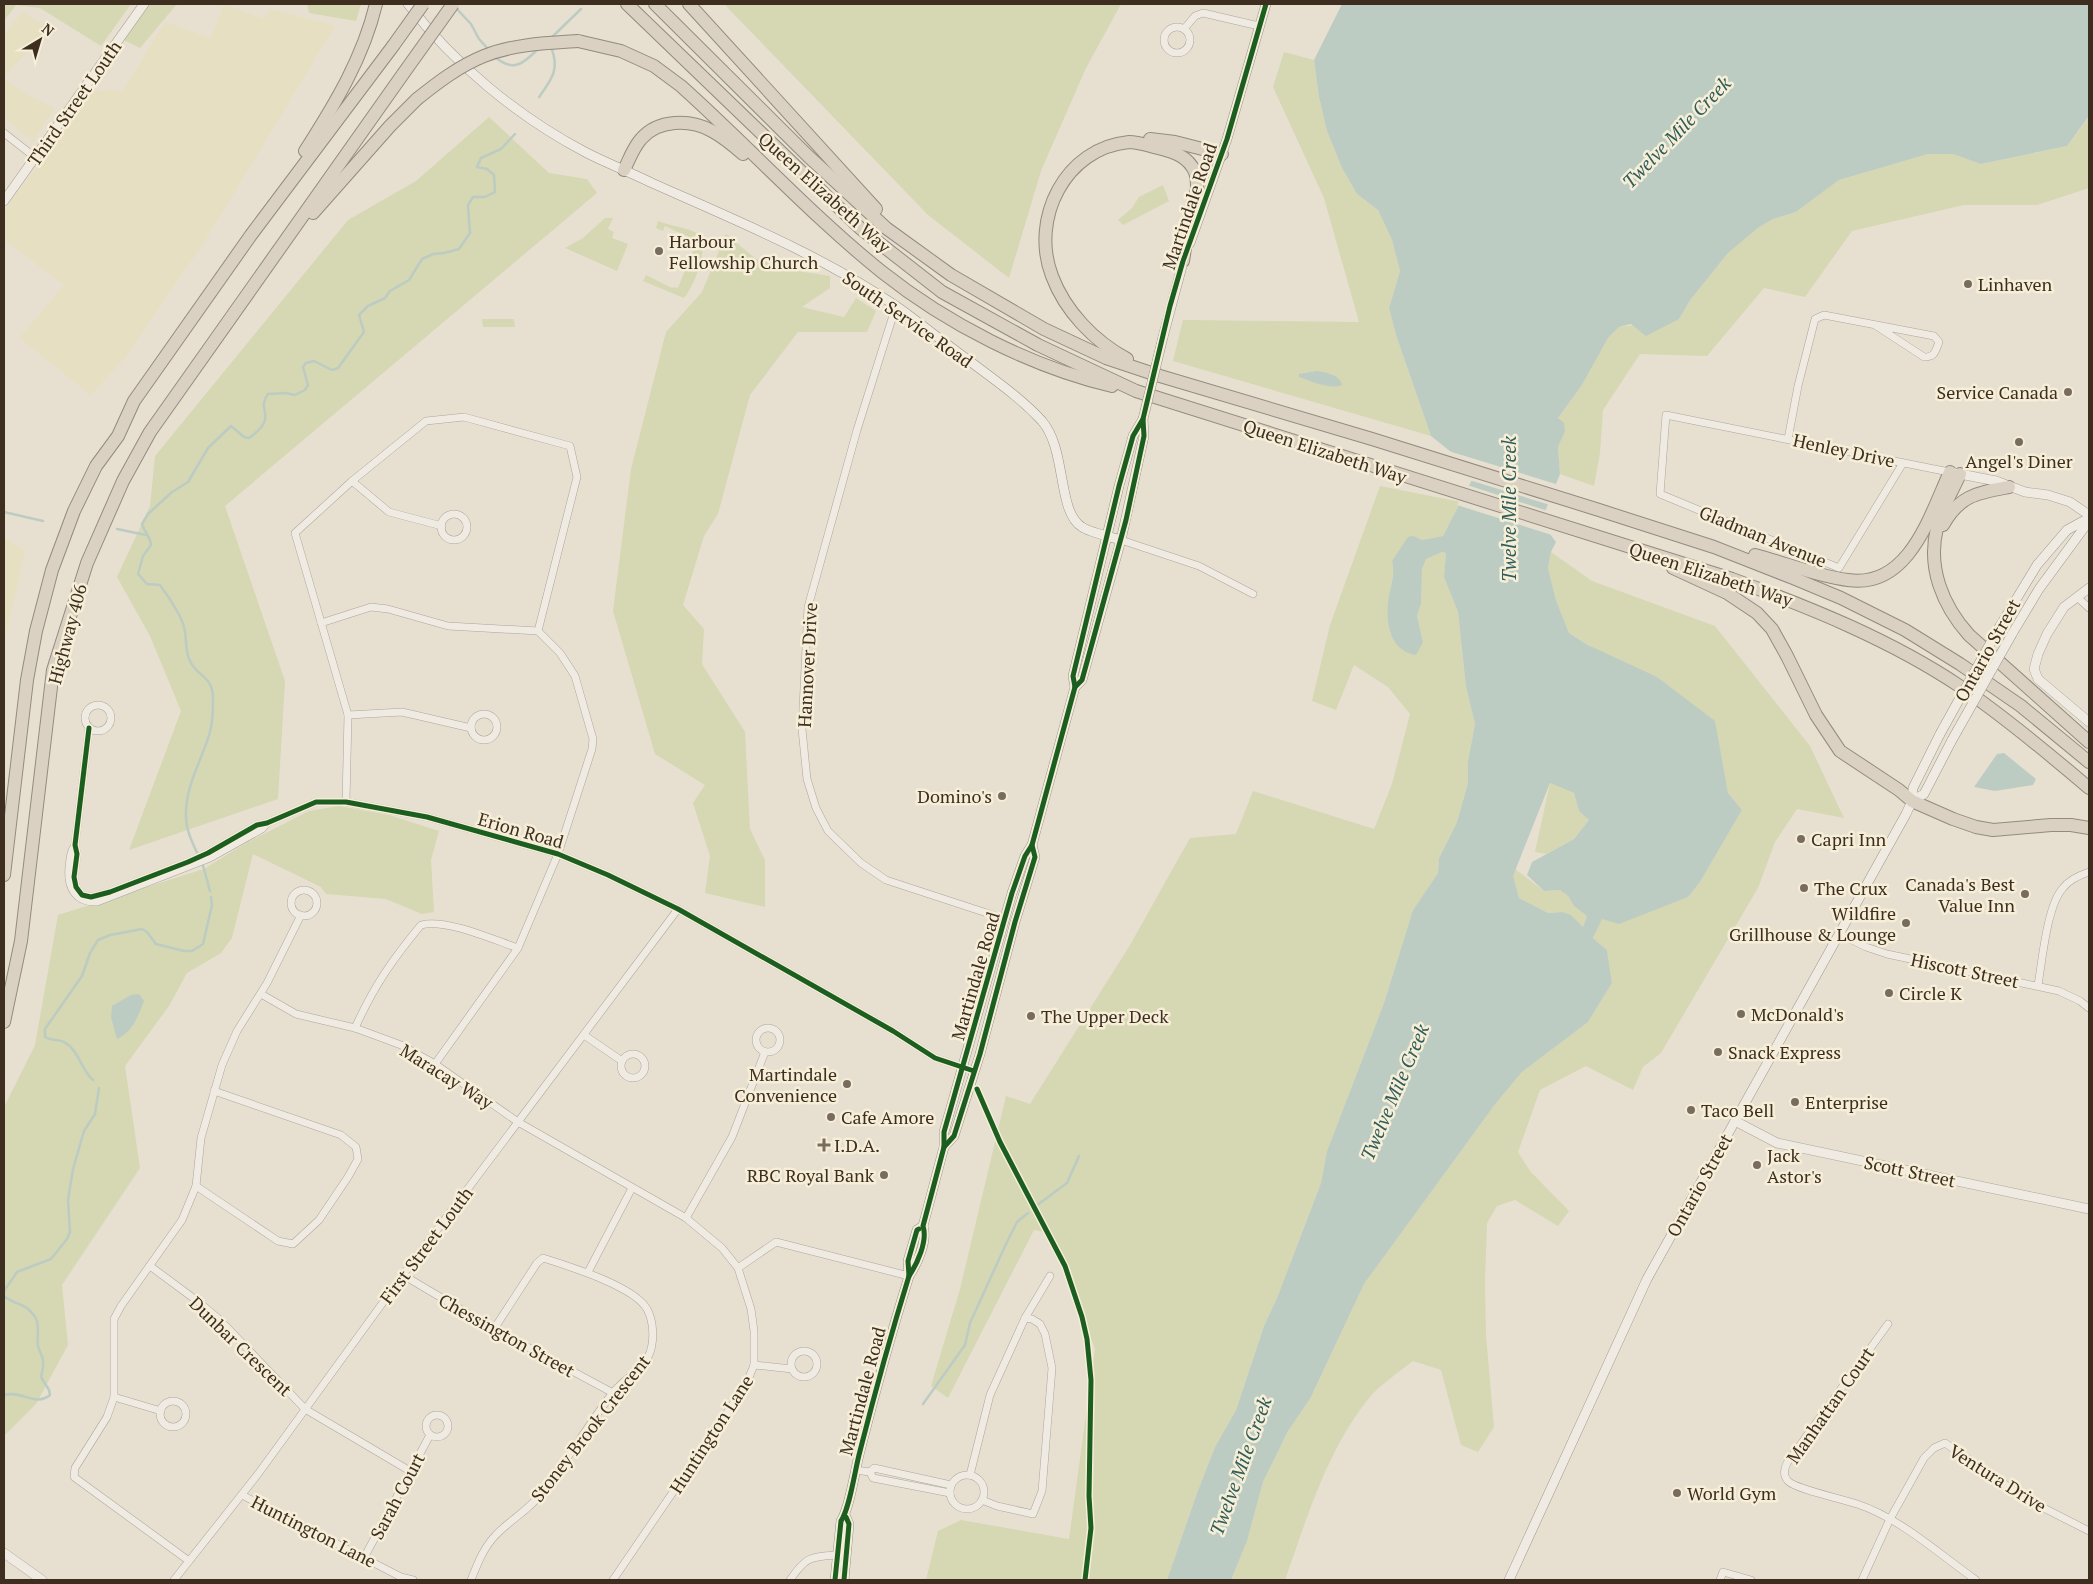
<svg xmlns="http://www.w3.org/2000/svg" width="2093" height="1584" font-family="'PT Serif',serif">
<rect width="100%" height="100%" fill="#e7e0d1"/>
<g fill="#e6dfc2">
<polygon points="224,4 264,19 270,9 335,26 205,241 124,359 91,395 19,338 64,285 4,240 4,211 92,91 123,90 165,22 211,38"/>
<polygon points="22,12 49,28 4,77 4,35"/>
<polygon points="4,79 30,96 55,108 33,141 4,118"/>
<polygon points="4,537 25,551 4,644"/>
</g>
<g fill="#d6d7b3">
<polygon points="4,4 131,4 101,46 40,8 16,5 4,21"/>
<polygon points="149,4 177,4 140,48 124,40"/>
<polygon points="307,4 361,4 356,21 309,13"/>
<polygon points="724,4 1121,4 1086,68 1041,171 1009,278 928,215"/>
<polygon points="1284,52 1314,60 1319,97 1327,131 1342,168 1357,194 1378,210 1392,240 1400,271 1389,308 1396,335 1431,436 1173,361 1183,320 1359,322 1324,198 1273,87"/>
<polygon points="489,117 549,173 587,179 597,193 225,506 285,681 278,799 129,850 181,711 150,636 117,577 150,506 155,456 348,220 416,181"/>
<polygon points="2089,117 2089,188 2037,205 1964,205 1852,231 1805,297 1764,288 1707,356 1640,354 1603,410 1600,453 1594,486 1560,474 1558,447 1565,430 1558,418 1582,385 1608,338 1619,327 1679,319 1691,299 1728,253 1758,228 1773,219 1796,212 1839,180 1928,154 1953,154 1982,164 2067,146"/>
<polygon points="1163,185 1169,201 1123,225 1118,220 1132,208 1139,197"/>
<polygon points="605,218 613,218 608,229 614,232 612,238 628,244 617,271 565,248 583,238"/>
<path d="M658 221C672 227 694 227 704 239 703 258 696 283 684 298L643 281 646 275 672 288 674 287 678 288 697 241 665 226 663 231 656 228Z"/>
<polygon points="726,234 756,259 791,270 830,276 830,288 802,307 844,317 856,298 876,311 867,332 798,332 750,395 718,514 704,536 683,605 704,629 702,664 745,732 750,829 765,860 765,907 705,893 710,856 693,803 705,785 655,754 613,611 631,469 666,332 702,292"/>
<polygon points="482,319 514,319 515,327 483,327"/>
<polygon points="1380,486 1461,502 1443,536 1422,540 1414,536 1392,561 1394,569 1388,604 1390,633 1423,642 1417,616 1421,604 1422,569 1426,559 1442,552 1446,553 1444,577 1458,612 1466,687 1475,724 1468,761 1468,783 1457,822 1439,858 1438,873 1413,910 1384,1003 1327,1151 1321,1183 1277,1298 1264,1326 1236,1410 1215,1447 1197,1493 1167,1580 926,1580 938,1531 961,1520 1069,1539 1095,1349 1050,1233 1034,1230 948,1398 931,1386 960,1289 1006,1096 1030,1104 1130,945 1190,838 1236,834 1253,791 1374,829 1392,784 1410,714 1388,687 1354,665 1336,710 1312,701 1330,625"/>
<path d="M1551 552 1592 581 1715 626 1810 746 1844 818 1797 809 1775 842 1758 888 1661 1053 1643 1067 1633 1090 1586 1066 1540 1090 1518 1152 1530 1171 1569 1211 1558 1226 1515 1200 1497 1206 1487 1223 1485 1282 1486 1335 1494 1427 1478 1452 1461 1445 1441 1370 1413 1361C1399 1372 1381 1384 1369 1398 1327 1450 1307 1518 1285 1580H1231L1247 1541 1263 1482 1288 1431 1310 1399 1364 1284 1496 1103 1522 1072 1588 1022 1612 983 1607 950 1593 938 1602 918 1688 897 1700 882 1742 810 1728 793 1714 721 1569 633 1556 600 1548 568Z"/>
<polygon points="1550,783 1574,793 1579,811 1589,820 1574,839 1546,854 1535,852"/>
<polygon points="339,806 389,815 439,831 431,860 434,912 422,914 386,899 326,894 321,887 253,854 232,938 221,953 187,973 169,1006 125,1066 140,1168 62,1285 68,1345 36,1404 4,1436 4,1107 35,1045 58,915 204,869 246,843 309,811"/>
<polygon points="1515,869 1544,891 1560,890 1568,896 1574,906 1587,916 1583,927 1562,912 1548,913 1519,898 1512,875"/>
</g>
<g fill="#bcccc2" fill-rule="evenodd">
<path d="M1342 4H2089V116L2067 146 1981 164 1953 154H1928L1839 180 1796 212 1773 219 1758 228 1728 253 1691 299 1679 319 1646 336 1631 324 1619 327 1608 338 1582 385 1558 418 1564 423 1565 431 1558 447 1560 474 1546 509 1544 526 1556 542 1551 552 1548 568 1556 600 1569 633 1588 645 1657 677 1715 721 1728 793 1742 810 1700 882 1688 897 1619 924 1602 919 1593 938 1607 950 1612 983 1588 1022 1522 1072 1496 1103 1364 1284 1310 1399 1288 1431 1263 1482 1247 1541 1231 1580H1167L1197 1493 1215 1447 1236 1410 1264 1326 1277 1298 1321 1183 1327 1151 1384 1003 1413 910 1438 873 1439 858 1457 822 1468 783V761L1475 724 1466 687 1458 612 1444 577 1446 553 1442 552 1426 559 1422 569 1421 604 1417 616 1423 642 1416 655C1391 651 1386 626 1388 604 1389 589 1396 576 1392 561L1408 537 1414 536 1422 540 1443 536 1476 472 1431 436 1396 335 1389 308 1400 271 1392 240 1378 210 1357 194 1342 168 1327 131 1319 97 1314 60ZM1550 783 1574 793 1579 811 1589 820 1574 839 1532 862 1527 875 1544 891 1560 890 1568 896 1574 906 1587 916 1583 927 1571 915 1562 912 1548 913 1519 898 1513 876Z"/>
<path d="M1317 371C1327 373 1339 374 1342 385 1330 390 1311 381 1299 377V374Z"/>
<polygon points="2004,753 2036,779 2033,785 1995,791 1974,787 1997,754"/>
<path d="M139 994 144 1001C138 1016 133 1032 117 1039L111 1017 112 1006 131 995Z"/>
</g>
<g fill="#e7e0d1">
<polygon points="1442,449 1559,485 1550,505 1469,480 1473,473"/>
<polygon points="1467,485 1548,511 1546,525 1555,536 1457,505"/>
</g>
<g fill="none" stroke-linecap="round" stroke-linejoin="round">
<g stroke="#bcccc2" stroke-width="2.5">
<polyline points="455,7 471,24 479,39 488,49"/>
<polyline points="551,38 581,9"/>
<path d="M495 57C514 73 524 63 538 49"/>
<path d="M539 97C552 79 560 69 551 47"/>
<polyline points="4,512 43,521"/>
<polyline points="117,529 146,535"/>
<path d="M198 855C192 842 186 830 186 816 185 786 202 760 210 732 213 722 213 709 213 698 213 676 197 677 190 661 185 651 187 643 185 632 184 619 168 596 160 585L147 584 138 574 143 556 151 545C151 538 144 531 142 524L148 514 172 492 188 482 208 448 231 426 244 437 249 438C280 416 255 411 268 394L286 393 295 395 305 390 308 385 303 367 306 363 314 361 332 370 338 368 364 332 359 315 368 306 385 298 390 291 409 280 422 259 433 254 444 253 459 249 470 233 468 205 473 197H485L495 192 494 175 487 169 477 167 481 158 501 149 515 134"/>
<polyline points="202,862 210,891"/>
<path d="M93 1080C81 1070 79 1050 64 1042 59 1039 51 1041 45 1037V1029L82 976 90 953 98 940 110 935 142 929 147 932 156 944 184 951H192L203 944 212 905 211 897"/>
<polyline points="1036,1206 1067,1183 1079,1156"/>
<path d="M4 1395C21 1390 36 1407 50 1395L49 1390 41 1377C42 1372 44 1366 43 1361 43 1356 39 1351 38 1346 36 1331 43 1322 28 1309 21 1303 12 1303 4 1296V1291L17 1272 51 1259 67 1239 70 1232 68 1200 73 1169 84 1131 95 1114 99 1088"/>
<polyline points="923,1404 965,1345 970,1323 1006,1244 1017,1222 1028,1213"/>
</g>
<g stroke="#ada599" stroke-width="8">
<g id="minor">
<circle cx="1177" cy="40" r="13"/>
<polyline points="1184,29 1195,16 1203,13 1259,26"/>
<polyline points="4,133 36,158"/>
<polyline points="896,306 857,430 808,607 802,729 807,779 816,808 828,831 861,863 886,880 1005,919"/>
<path d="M1788 439 1798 386 1815 319 1824 315 1934 336 1939 342C1935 352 1935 357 1924 357L1875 325"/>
<polyline points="1903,463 1839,568 1660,494 1666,415 1939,470 1950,472"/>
<polyline points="352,481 389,512 442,526"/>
<circle cx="454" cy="527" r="13"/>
<polyline points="1121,540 1199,566 1253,594"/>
<polyline points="2077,597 2089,608"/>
<polyline points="321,623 371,607 388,609 448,626 538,631 560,653 575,676 593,739 592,749 558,854 518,948 435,1064"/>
<circle cx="98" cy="718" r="13"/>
<circle cx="484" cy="727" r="13"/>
<polyline points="348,715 402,712 471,728"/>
<polyline points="89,728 75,845 77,854 74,877 76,887 82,895 91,897 110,892 188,862 208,853 257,825 267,823 316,802 346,802 427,817 558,854 608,875 678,909 893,1031 935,1058 974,1071"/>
<polyline points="346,802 348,715 295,533 352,481 426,421 464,417 570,446 577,477 538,631"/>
<path d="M75 845C70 852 70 859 69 868 67 888 76 903 97 902L210 858 262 829 267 823"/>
<circle cx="304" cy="903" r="13"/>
<polyline points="1840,934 1866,947 1887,954 2059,991 2080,1001 2089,1008"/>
<path d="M2038 985C2042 962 2047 905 2063 888 2069 880 2080 875 2089 872"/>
<polyline points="261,994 296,1014 355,1028 401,1045 435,1064 518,1122 686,1218 722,1248 738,1268 751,1309 754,1331 754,1365 746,1385 613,1580"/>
<circle cx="768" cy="1040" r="12"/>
<path d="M355 1028C374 986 392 960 421 925 445 918 494 940 518 948"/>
<polyline points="584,1035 622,1061"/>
<circle cx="633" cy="1066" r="12"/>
<polyline points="196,1186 278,1241 293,1244 319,1220 348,1177 358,1159 356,1147 341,1135 214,1091"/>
<polyline points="686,1218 732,1137 765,1052"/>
<polyline points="150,1266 200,1303 221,1321 305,1409 410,1471"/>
<polyline points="738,1268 776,1242 909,1276"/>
<polyline points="588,1272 632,1188"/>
<polyline points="403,1275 494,1329 613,1393"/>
<path d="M1888 1324 1787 1463C1784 1470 1783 1475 1788 1481 1795 1489 1843 1499 1857 1504 1900 1518 1939 1554 1976 1580"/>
<circle cx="804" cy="1364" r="13"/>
<polyline points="754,1365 792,1369"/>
<polyline points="114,1397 161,1411"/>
<circle cx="173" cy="1414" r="13"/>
<circle cx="437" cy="1426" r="11"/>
<polyline points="855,1470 870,1472 874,1468 951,1485"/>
<polyline points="870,1472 873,1478 950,1493"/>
<circle cx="967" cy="1492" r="17"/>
<polyline points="970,1475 990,1395 1025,1318 1050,1276"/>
<polyline points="242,1495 401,1577 413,1580"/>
<polyline points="982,1500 997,1506 1033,1514 1042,1491 1052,1368 1045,1334 1040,1324 1032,1319 1025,1318"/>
<polyline points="365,1556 430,1435"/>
<polyline points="189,1561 74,1477 75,1468 107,1417 114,1397 114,1319 121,1306 182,1220 196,1186 201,1138 222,1065 237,1031 267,983 301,915"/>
<polyline points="174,1580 258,1474 403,1275 678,909"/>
<path d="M471 1580C477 1565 483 1549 494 1537 508 1521 528 1511 541 1494 566 1462 587 1427 611 1395 622 1380 639 1373 648 1357 655 1343 654 1322 647 1309 634 1286 568 1266 543 1258L537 1263 494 1329"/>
<path d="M790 1580C806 1557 809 1557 837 1555"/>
<polyline points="1720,1580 1723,1572 1751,1580"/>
<polyline points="1862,1580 1890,1519 1924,1458 1934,1448 1945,1443 2028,1500 2089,1531"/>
</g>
</g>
<g stroke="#ada599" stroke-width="10">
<g id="tertiary">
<polyline points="4,201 144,4"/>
<polyline points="1955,473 1996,481 2025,492 2048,495 2070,502 2089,515"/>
<polyline points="2089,588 2064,607 2047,634 2038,654 2034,669 2038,679 2089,722"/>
<polyline points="1735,1121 1777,1143 2089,1209"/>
<polyline points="4,1553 42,1580"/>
</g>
</g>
<g stroke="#9c958a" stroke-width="10">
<g id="secondary">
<path d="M408 4C454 64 517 116 585 152 606 163 630 172 652 183 735 220 821 255 896 306 920 323 943 342 967 359 993 379 1020 397 1042 421 1067 450 1057 512 1082 527 1089 532 1111 537 1121 540"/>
<polyline points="1190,243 1227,139 1266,4"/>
<polyline points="1163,337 1185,255"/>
<polyline points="2000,626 2037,565 2067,530 2089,518"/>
<polyline points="2012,634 2039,589 2089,521"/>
<polyline points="1075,687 1082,680 1121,540 1144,436 1143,419"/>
<polyline points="1912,801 1924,794 1952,740"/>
<polyline points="944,1147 954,1136 980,1054 1015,922 1035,857 1032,845"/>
<path d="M909 1276C917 1264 928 1241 923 1226L944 1147V1132L1012 893 1025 856 1032 845 1075 687 1073 676 1119 486 1133 436 1143 419"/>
<path d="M835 1580 841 1521C850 1508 855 1469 860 1451 875 1392 891 1334 909 1276L908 1261 917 1230 923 1226"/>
<polyline points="844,1580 849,1524 845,1515"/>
<polyline points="1509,1580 1647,1279 1906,814 1912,801 1913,788 1940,734"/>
</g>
</g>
<g stroke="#928b80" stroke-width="14">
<g id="motorway">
<path d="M627 4 860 228 942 292 1038 345 1136 391 1732 579C1811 608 1891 640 1961 687 2006 718 2048 753 2089 788"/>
<polyline points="655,4 808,156 886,228 951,275 1044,329 1106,358 1160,376 1372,439 1599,510 1714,547 1793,578 1841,598 1905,630 1960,664 2021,706 2089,762"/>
<polyline points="689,4 876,209"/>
<path d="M578 41 621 51 654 66 681 86C749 147 811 215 882 272 946 323 1031 367 1112 386"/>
<polyline points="1150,139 1175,142 1222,154"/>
<path d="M305 151C335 104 363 58 376 4"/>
<path d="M624 170C629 160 633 148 641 139 658 119 690 119 712 131 723 137 734 146 743 154"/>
<polyline points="313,213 390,126 417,99"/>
<path d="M1127 359C1094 341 1065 311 1052 276 1030 219 1065 148 1129 142 1139 142 1149 146 1158 148 1174 152 1188 156 1195 172 1196 175 1197 183 1197 187 1197 193 1194 199 1192 205 1188 224 1186 243 1183 261"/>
<path d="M1960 474C1952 492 1941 509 1937 528 1927 568 1943 606 1969 635L2089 742"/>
<path d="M1943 525C1960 495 1977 493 2009 487"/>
<path d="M1755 555C1786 563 1816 576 1848 580 1909 589 1930 515 1950 472"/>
<polyline points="1673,568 1727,593 1757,613 1772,629 1787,656 1816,715 1840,751 1899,790 1912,801 1953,819 1976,827 1993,830 2051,825 2071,825 2089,828"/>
<polyline points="4,875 27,680 36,631 52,570 74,511 96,466 118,436 134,401 251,235 393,46"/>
<polyline points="4,1022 21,941 53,670 87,563 123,481 150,432 403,74"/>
</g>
</g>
<use href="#minor" stroke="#efebe3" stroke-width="7"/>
<use href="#tertiary" stroke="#efebe3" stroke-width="9"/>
<use href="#secondary" stroke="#efebe3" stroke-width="9"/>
<use href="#motorway" stroke="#dad1c2" stroke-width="12"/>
<g stroke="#9c958a" stroke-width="10" stroke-linecap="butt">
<g id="secondary-bridge">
<polyline points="1143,419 1163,337"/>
<polyline points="1940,734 2000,626"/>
<polyline points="1952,740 2012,634"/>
</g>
</g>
<g stroke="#928b80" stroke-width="14" stroke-linecap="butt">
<g id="motorway-bridge">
<polyline points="393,46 423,4"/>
<polyline points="403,74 453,4"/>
<path d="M417 99C437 83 459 66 484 56 514 44 547 43 578 41"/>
</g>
</g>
<use href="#secondary-bridge" stroke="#efebe3" stroke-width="9"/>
<use href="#motorway-bridge" stroke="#dad1c2" stroke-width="12"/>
<g stroke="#f7eed8" stroke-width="8">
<g id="cycleway">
<polyline points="1075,687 1082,680 1126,520 1144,436 1143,419"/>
<polyline points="89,728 75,845 77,854 74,877 76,887 82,895 91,897 110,892 188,862 208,853 257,825 267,823 316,802 346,802 427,817 558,854 608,875 678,909 893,1031 935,1058 974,1071"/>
<polyline points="977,1089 1000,1142 1065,1266 1082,1317 1087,1339 1091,1380 1089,1496 1091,1528 1085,1580"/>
<polyline points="944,1147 954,1136 980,1054 1015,922 1035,857 1032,845"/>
<path d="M909 1276C917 1264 928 1241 923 1226L944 1147V1132L1012 893 1025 856 1032 845 1075 687 1073 676 1119 486 1133 436 1143 419 1170 306 1183 261 1227 139 1266 4"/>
<path d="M835 1580 841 1521C850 1508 855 1469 860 1451 875 1392 891 1334 909 1276L908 1261 917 1230 919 1229"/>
<polyline points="844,1580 849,1524 846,1517"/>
</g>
</g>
<use href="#cycleway" stroke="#1b5e20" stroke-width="5"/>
</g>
<g fill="#786c5e" stroke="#f7eed8" stroke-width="2">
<circle cx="659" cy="251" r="5"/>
<circle cx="1968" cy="284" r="5"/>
<circle cx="2068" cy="392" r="5"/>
<circle cx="2019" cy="442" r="5"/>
<circle cx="1002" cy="796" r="5"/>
<circle cx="1801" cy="839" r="5"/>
<circle cx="1804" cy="888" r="5"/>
<circle cx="2025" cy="894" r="5"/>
<circle cx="1906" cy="923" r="5"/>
<circle cx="1889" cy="993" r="5"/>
<circle cx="1741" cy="1014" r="5"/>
<circle cx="1031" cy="1016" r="5"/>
<circle cx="1718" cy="1052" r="5"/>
<circle cx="847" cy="1084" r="5"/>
<circle cx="1795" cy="1102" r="5"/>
<circle cx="1691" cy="1110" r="5"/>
<circle cx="831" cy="1117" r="5"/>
<path d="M821.5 1137.5h5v5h5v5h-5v5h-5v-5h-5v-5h5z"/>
<circle cx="1757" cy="1165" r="5"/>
<circle cx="884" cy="1175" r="5"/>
<circle cx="1677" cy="1493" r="5"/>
</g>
<g text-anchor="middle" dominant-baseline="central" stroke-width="5" stroke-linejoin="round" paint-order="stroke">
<g font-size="18" fill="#3d2e20" stroke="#f7eed8">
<text transform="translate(74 103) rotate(-55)">Third Street Louth</text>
<text transform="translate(825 192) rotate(42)">Queen Elizabeth Way</text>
<text transform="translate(1189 206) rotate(-71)">Martindale Road</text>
<text transform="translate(908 319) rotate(35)">South Service Road</text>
<text transform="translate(1844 450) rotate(12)">Henley Drive</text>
<text transform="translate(1325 451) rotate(18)">Queen Elizabeth Way</text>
<text transform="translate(1763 536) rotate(22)">Gladman Avenue</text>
<text transform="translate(1711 574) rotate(18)">Queen Elizabeth Way</text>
<text transform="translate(67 634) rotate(-75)">Highway 406</text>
<text transform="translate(1987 650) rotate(-61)">Ontario Street</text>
<text transform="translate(807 665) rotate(-87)">Hannover Drive</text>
<text transform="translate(521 830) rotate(16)">Erion Road</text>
<text transform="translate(1965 970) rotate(12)">Hiscott Street</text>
<text transform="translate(975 976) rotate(-74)">Martindale Road</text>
<text transform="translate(447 1076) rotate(32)">Maracay Way</text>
<text transform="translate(1910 1171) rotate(12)">Scott Street</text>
<text transform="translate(1699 1185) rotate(-61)">Ontario Street</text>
<text transform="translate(426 1245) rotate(-53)">First Street Louth</text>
<text transform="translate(507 1335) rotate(29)">Chessington Street</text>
<text transform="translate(241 1346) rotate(44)">Dunbar Crescent</text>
<text transform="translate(862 1391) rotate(-75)">Martindale Road</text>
<text transform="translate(1830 1405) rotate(-55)">Manhattan Court</text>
<text transform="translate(590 1428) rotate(-52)">Stoney Brook Crescent</text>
<text transform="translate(711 1434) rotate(-57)">Huntington Lane</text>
<text transform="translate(1998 1478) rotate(32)">Ventura Drive</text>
<text transform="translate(397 1496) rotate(-62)">Sarah Court</text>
<text transform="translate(314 1531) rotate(27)">Huntington Lane</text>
</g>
<g font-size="18" fill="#3d2e20" stroke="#f7eed8" text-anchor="start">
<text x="669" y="241">Harbour<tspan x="669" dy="21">Fellowship Church</tspan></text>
<text x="1978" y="284">Linhaven</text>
<text x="2058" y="392" text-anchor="end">Service Canada</text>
<text x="2019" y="461" text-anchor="middle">Angel's Diner</text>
<text x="992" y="796" text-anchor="end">Domino's</text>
<text x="1811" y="839">Capri Inn</text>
<text x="2015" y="884" text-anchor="end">Canada's Best<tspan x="2015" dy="21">Value Inn</tspan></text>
<text x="1814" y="888">The Crux</text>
<text x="1896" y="913" text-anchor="end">Wildfire<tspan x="1896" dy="21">Grillhouse &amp; Lounge</tspan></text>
<text x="1899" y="993">Circle K</text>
<text x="1751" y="1014">McDonald's</text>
<text x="1041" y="1016">The Upper Deck</text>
<text x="1728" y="1052">Snack Express</text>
<text x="837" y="1074" text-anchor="end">Martindale<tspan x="837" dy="21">Convenience</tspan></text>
<text x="1805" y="1102">Enterprise</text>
<text x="1701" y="1110">Taco Bell</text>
<text x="841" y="1117">Cafe Amore</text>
<text x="834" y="1145">I.D.A.</text>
<text x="1767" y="1155">Jack<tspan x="1767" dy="21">Astor's</tspan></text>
<text x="874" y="1175" text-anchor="end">RBC Royal Bank</text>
<text x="1687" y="1493">World Gym</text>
</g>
<g font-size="19" font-style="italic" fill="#2f5d5a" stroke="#f7eed8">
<text transform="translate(1676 132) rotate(-46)">Twelve Mile Creek</text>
<text transform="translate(1508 509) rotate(-90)">Twelve Mile Creek</text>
<text transform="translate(1394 1092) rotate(-67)">Twelve Mile Creek</text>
<text transform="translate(1240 1466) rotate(-70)">Twelve Mile Creek</text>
</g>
</g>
<rect width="2093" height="1584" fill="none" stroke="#3d2e20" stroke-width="10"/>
<g transform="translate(40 40) rotate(38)" stroke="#f7eed8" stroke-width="4" paint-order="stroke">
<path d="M0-4L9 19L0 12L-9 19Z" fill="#3d2e20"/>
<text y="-8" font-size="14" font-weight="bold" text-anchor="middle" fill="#3d2e20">N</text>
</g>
</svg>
